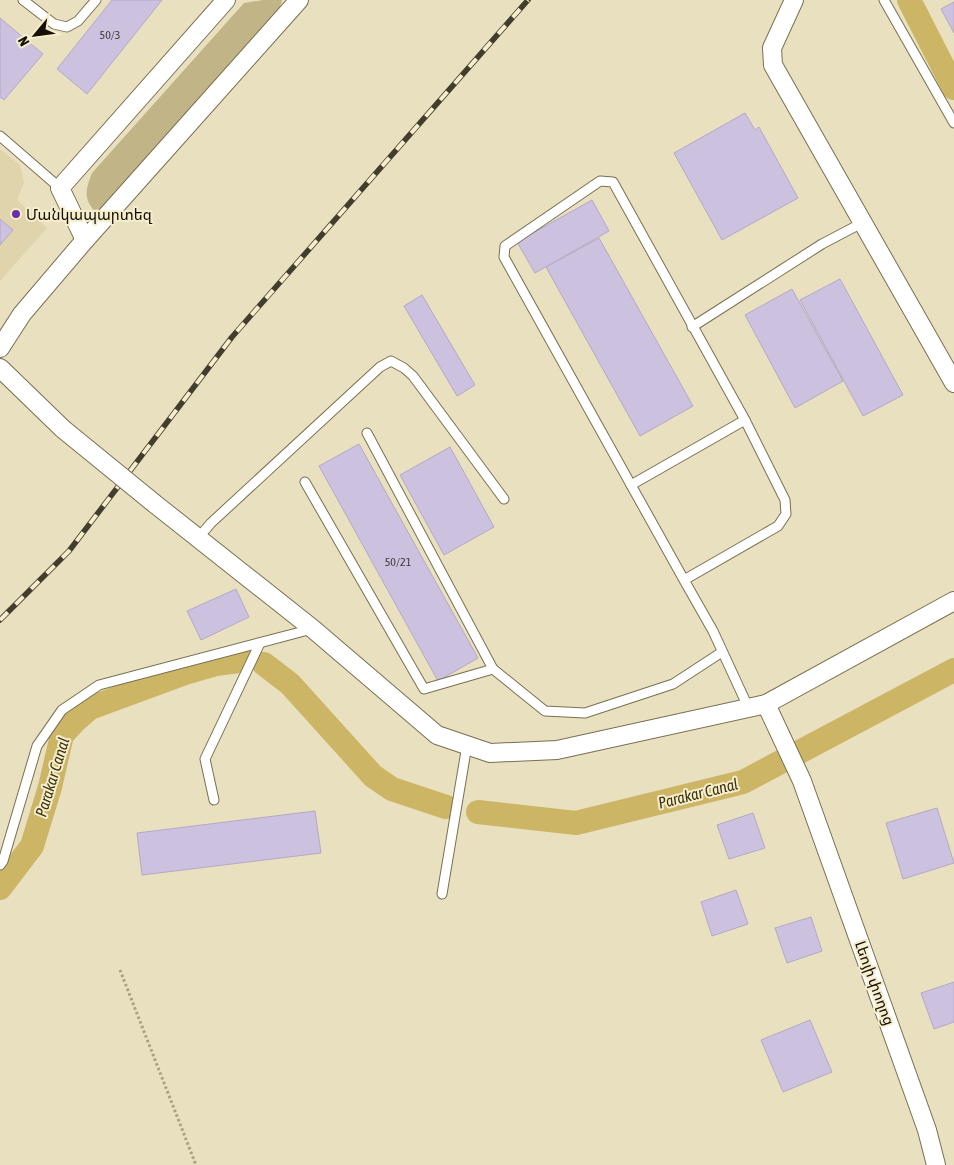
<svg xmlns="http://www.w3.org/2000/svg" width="954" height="1165" font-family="'Asap Condensed','Noto Sans Armenian',sans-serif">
<rect width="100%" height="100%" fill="#e9e0bf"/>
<polygon fill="#e0d4ad" points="0,149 20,165 24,182 17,200 47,228 0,281"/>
<path fill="#c1b486" d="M263 0H282L280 8 110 206 94 210C83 198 86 188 92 173L244 3Z"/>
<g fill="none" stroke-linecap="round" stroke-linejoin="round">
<g stroke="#ccb564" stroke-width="24">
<polyline points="909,0 954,88"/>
<polyline points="264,664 290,684 373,776 392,789 446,807"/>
<polyline points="478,812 576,823 743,782 954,670"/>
<polyline points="0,888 32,846 50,787 62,735 75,721 90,708 185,673 216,664 246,660"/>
</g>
</g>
<g fill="#cdc1e0" stroke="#b4a8c7">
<polygon points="112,0 162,0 87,94 57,69"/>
<polygon points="954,2 954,33 941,9"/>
<polygon points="0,18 43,54 4,100 0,97"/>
<polygon points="745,113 755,130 759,127 798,198 722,240 674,153"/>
<polygon points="592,200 609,231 535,273 517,242"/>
<polygon points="0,219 13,230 0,245"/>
<polygon points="599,238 693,406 640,436 546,267"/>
<polygon points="840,279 903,395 863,416 800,300"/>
<polygon points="792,289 843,381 795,408 745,315"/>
<polygon points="422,295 475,385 457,396 404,306"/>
<polygon points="359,444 478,658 438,681 319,466"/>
<polygon points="450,447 494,527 444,555 400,475"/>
<polygon points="236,589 249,617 201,640 187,611"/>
<polygon points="937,808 954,863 903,879 886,823"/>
<polygon points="315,811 321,853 142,875 137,833"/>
<polygon points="753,813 765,848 729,859 717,825"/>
<polygon points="736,890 748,924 712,936 701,902"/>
<polygon points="811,917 822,951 787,963 775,928"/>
<polygon points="954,982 954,1022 934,1029 921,993"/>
<polygon points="810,1020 832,1072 783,1092 761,1040"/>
</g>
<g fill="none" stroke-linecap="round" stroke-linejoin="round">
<g stroke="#787052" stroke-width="11">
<g id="lane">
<polyline points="23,0 54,24 67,27 78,21 96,0"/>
<polyline points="884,0 954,123"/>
<polyline points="0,136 60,188"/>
<polyline points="692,327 822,244 862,223"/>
<polyline points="367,433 493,669 545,711 585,713 673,684 722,652"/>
<polyline points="305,482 424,689 493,669"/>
<polyline points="631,485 745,420"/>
<polyline points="198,538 211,523 380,367 391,361 404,368 413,376 504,499"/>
<polyline points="684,580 778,526 786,514 785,500 745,420 613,182 600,181 505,246 504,257 684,580 713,631 749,709"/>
<polyline points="214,800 205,759 260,643"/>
<polyline points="0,865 3,861 37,746 62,710 99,685 312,629"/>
<polyline points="442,894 467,745"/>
</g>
</g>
<g stroke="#787052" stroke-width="20">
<g id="street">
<polyline points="794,0 772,48 773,65 954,383"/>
<polyline points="85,240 60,188 226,0"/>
<polyline points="0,348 22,314 85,240 299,0"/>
<polyline points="0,368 63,429"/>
<polyline points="155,504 313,629 437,735 490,753 557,750 766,704 954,601"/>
<polyline points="766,704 802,781 927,1130 936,1165"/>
</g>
</g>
<polyline stroke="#a8a187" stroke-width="3" stroke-dasharray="2.5 2.5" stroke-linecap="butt" points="120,970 196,1165"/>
<use href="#lane" stroke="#fff" stroke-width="9"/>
<use href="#street" stroke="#fff" stroke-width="18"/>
<g stroke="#423d2d" stroke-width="5.5">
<polyline id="rail" points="0,620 69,551 232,337 528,0"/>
</g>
<use href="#rail" stroke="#f6edcc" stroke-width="4" stroke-dasharray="11" stroke-linecap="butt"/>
<g stroke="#787052" stroke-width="20" stroke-linecap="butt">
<polyline id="street-bridge" points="63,429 155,504"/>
</g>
<use href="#street-bridge" stroke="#fff" stroke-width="18"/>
</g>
<circle fill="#6c30a6" stroke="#f6edcc" stroke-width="2" cx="16" cy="214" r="5"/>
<g text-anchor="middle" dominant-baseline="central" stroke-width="4" stroke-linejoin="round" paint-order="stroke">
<g font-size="12" fill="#423c3c">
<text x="110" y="35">50/3</text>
<text x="398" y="562">50/21</text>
</g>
<g font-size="15" fill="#141005" stroke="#f6edcc" text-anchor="start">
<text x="26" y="214">Մանկապարտեզ</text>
</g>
<g font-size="15" fill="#141005" stroke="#f6edcc">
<text transform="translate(875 983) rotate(70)">Լեոյի փողոց</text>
</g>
<g font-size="16" font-style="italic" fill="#3c320f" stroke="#f6edcc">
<text transform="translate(52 777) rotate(-73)">Parakar Canal</text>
<text transform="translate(698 793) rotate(-14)">Parakar Canal</text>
</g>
</g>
<g transform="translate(35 35) rotate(241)" stroke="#f6edcc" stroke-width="4" paint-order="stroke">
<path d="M0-4L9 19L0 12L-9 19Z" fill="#141005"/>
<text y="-8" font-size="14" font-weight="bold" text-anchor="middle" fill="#141005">N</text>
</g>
</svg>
